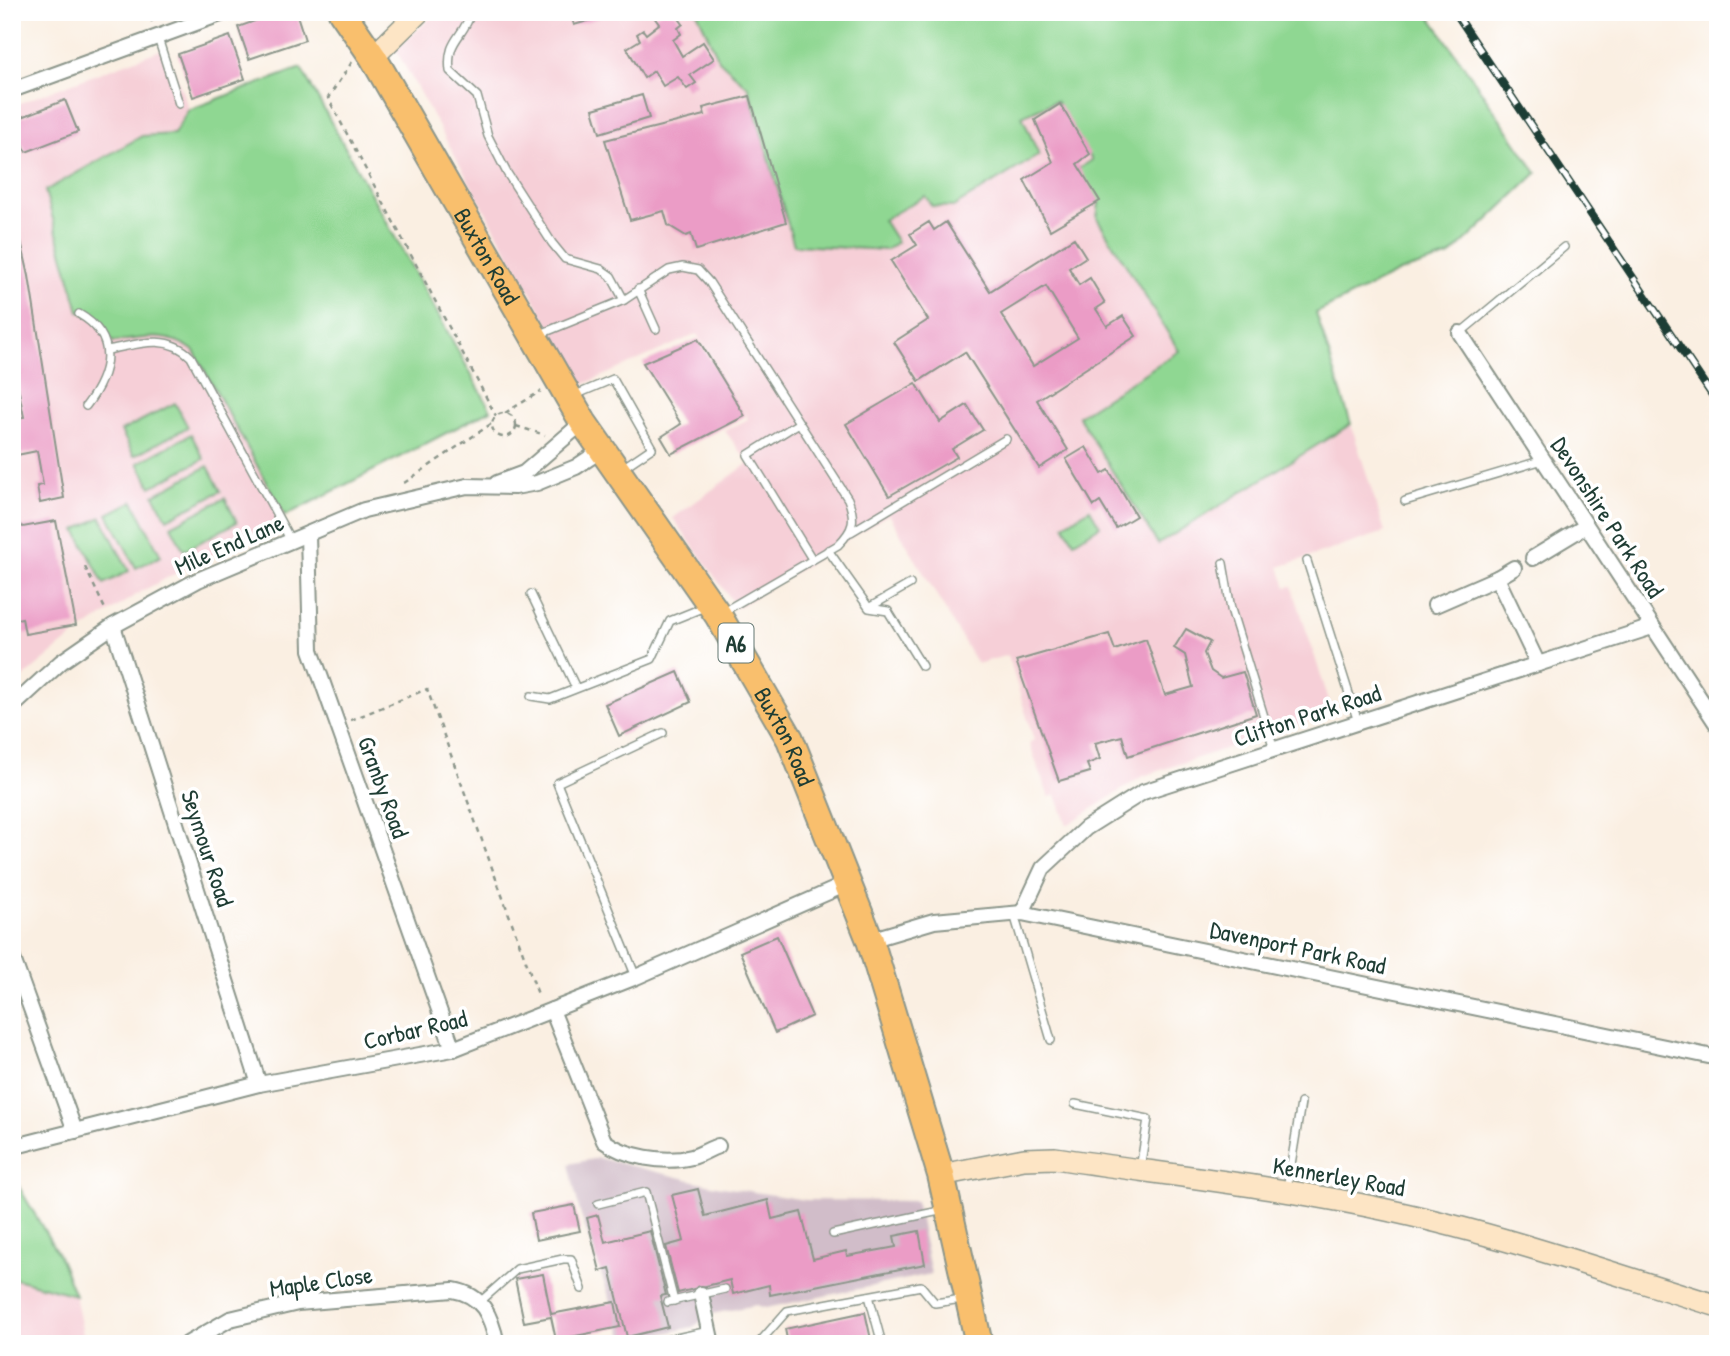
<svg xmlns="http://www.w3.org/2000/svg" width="1730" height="1356" font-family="'Patrick Hand',sans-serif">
<rect width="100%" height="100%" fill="#fff"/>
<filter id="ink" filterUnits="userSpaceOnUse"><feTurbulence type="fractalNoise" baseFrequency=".0143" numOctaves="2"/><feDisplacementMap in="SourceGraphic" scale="14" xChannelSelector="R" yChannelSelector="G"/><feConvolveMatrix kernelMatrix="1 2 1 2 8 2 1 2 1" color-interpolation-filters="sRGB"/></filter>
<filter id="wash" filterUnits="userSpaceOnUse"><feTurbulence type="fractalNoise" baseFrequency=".00686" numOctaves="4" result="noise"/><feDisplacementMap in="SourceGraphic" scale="28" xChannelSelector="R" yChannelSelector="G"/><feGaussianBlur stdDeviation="1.57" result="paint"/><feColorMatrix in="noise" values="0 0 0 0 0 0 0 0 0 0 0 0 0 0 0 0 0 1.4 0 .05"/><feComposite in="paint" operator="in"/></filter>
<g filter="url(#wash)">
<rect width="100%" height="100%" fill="#faefe2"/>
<g fill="#f6cfd7">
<polygon points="437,12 1427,12 1537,173 1450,256 1399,272 1316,314 1385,532 1279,567 1286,587 1292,586 1333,713 1143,776 1067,825 1056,795 1049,797 1029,743 1034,740 1008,655 977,664 889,514 737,608 673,518 749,463 725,431 748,419 697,334 582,385 396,50"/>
<polygon points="166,48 189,110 301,68 491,410 142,591 76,634 12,687 12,106"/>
<polygon points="12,1278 75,1295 85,1344 12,1344"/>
</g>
<polygon fill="#d1bdc9" points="598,1158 716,1186 805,1200 916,1201 931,1274 766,1308 756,1305 712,1314 693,1327 625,1342 580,1213 569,1164"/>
<g fill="#8fd792" stroke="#578a63" stroke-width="2">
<polygon points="697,12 1427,12 1537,173 1450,256 1399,272 1316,313 1351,424 1158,544 1078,416 1179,351 1097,218 1099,203 1078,169 1092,160 1056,101 1022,116 1039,155 953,207 932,206 925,196 883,220 897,242 886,250 794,245 748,87 719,60"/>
<path d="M301 68 491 410 285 516 194 351C168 331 143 338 113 342L98 320 79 311 45 191 142 136 174 134 188 110Z"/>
<polygon points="175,403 188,427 134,456 121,431"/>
<polygon points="191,434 204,459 151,487 138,463"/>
<polygon points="208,466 221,491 167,519 154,495"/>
<polygon points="225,498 237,522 184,551 171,526"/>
<polygon points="133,501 161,556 136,568 108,514"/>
<polygon points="1090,509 1100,526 1074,542 1064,525"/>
<polygon points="101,517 129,571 104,584 76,530"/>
<polygon points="12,1175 58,1254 75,1295 12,1278"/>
</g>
<g id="blocks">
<g fill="#eb9cc6" fill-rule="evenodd">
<polygon points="280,12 296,12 305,40 249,59 238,27"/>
<polygon points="506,12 536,12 537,13 508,21"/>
<polygon points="570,12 604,12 605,16 574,25"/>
<polygon points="661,12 675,13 683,24 678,28 681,34 673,40 682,56 703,42 714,59 690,75 696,83 687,89 678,77 663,86 654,71 644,78 627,48 640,40 637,34 643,30 646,34 659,24 654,17"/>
<polygon points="230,36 245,79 193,97 178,54"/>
<polygon points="642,95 649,118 600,133 593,109"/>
<polygon points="750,96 786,222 696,250 691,234 686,236 668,225 664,211 630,220 605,140 705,115 703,108"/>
<polygon points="65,100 78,132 26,152 23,144 12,148 12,121"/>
<polygon points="1060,104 1090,154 1077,164 1100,201 1050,230 1024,180 1053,162 1035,120"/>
<polygon points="13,206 29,276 64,498 40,503 37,486 43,485 37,451 12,456 12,419 24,417 17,382 12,383"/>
<path d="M929 222 934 230 946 222 990 291 1074 238 1086 257 1069 268 1079 285 1090 278 1105 303 1096 309 1107 326 1123 316 1136 336 1037 400 1068 450 1039 468 965 352 919 381 894 342 928 320 891 261 917 245 910 234ZM1046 286 1078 338 1033 366 1001 314Z"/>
<polygon points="698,339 745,416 671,454 661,437 681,424 643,363"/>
<polygon points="916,383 940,422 967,405 983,430 952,449 957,457 889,496 846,424"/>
<polygon points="1086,447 1102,474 1109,470 1136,516 1116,528 1100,502 1094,506 1066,459"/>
<polygon points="12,519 23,527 56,521 76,625 25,634 22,618 12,620"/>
<polygon points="1186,629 1210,642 1204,653 1211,671 1221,678 1243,672 1256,714 1128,756 1122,736 1095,743 1100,759 1087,764 1090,772 1059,781 1016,661 1109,634 1115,650 1146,639 1165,695 1193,687 1185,655 1174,648"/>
<polygon points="678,672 691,702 619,736 605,704"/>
<polygon points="777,936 812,1016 775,1033 740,952"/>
<polygon points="698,1189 705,1216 768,1200 772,1219 801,1212 813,1259 846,1251 847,1256 896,1247 894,1236 919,1231 925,1264 770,1295 769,1285 733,1294 730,1280 678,1293 666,1246 684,1241 672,1195"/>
<polygon points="574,1205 580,1231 536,1240 531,1213"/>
<polygon points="598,1215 605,1242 650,1231 666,1295 660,1296 668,1327 627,1337 610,1268 600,1271 587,1218"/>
<polygon points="543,1274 551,1314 615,1302 620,1327 556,1340 551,1317 524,1322 515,1279"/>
<polygon points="865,1312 872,1344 788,1344 785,1329"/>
</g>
</g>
</g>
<g filter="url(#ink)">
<use href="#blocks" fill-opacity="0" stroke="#8c968b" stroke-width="2"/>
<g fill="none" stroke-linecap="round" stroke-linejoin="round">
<g stroke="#8c968b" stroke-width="10">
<g id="lane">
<path d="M471 12C464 38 446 39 450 71L477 96 488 136 507 173 552 243 565 259 601 269 611 276 624 300"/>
<polyline points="158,38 179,104"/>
<polyline points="638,289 656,329"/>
<path d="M79 314C119 337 111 373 86 406"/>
<polyline points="1460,333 1564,247"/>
<path d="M538 335 624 300 669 270 683 267 698 270 709 282 848 499C856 520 854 529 838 545L721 613"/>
<path d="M108 350C138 344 167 333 191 357L291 541"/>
<polyline points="573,396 613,379 652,448 621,469"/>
<polyline points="799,423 748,455 812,559"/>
<polyline points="1405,501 1543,460"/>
<polyline points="851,532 1006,439"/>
<polyline points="828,550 869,608 888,611 922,666"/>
<polyline points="1307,561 1358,722"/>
<polyline points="1223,563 1231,609 1274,749"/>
<polyline points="531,594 576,688"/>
<polyline points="870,607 910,584"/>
<polyline points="531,696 550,699 652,659 670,621 707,606"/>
<polyline points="1014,914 1051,1040"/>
<polyline points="636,977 557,783 663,733"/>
<polyline points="1075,1104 1148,1119 1140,1169"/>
<polyline points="1287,1189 1301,1103"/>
<polyline points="598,1204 646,1192 674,1301"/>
<polyline points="833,1234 944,1210"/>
<polyline points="869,1296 882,1344"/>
<polyline points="481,1301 517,1269 563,1259 571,1259 582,1289"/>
<polyline points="668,1302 725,1289"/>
<polyline points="648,1344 709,1331"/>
<polyline points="758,1344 787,1311 921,1286 935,1303 962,1299"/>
</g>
</g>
<g stroke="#8c968b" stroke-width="18">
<g id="street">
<polyline points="12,90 226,12"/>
<polyline points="1460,333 1718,726"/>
<polyline points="497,483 524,473 583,422"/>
<polyline points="308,534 311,650 453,1049"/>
<polyline points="1533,558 1586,526"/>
<polyline points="1497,578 1514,568"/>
<polyline points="1435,605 1497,578 1538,664"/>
<polyline points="113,626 259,1084"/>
<polyline points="12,707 61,662 113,626 198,580 364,510 467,486 515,487 537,483 576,467 603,449"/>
<polyline points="1022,913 1043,868 1086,828 1143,792 1652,627"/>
<polyline points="870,940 934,921 1022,913 1718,1058"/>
<polyline points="12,956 75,1131"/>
<path d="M552 1010 604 1141C625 1157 665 1164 692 1157 700 1155 709 1149 718 1146"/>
<polyline points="12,1147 259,1084 453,1049 636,977 849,883"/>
<polyline points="701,1294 712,1344"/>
<path d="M187 1344 230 1319 298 1303 453 1290C483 1295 491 1316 497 1344"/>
</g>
</g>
<g stroke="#8c968b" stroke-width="24">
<g id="secondary">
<polyline points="373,57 419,12"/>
<path d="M941 1175 1024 1159 1055 1158C1168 1175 1284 1187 1396 1212 1505 1236 1611 1273 1718 1306"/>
</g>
</g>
<g stroke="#8c968b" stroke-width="30">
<g id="highway">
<path id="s1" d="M342 12 373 57 583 422 718 615 790 739 870 940 941 1175 979 1344"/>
</g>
</g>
<g stroke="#8c968b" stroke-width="2.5" stroke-dasharray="5 5" stroke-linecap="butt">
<polyline points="148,12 152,22"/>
<polyline points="352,62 328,98 496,416"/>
<circle cx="504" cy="425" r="12"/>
<polyline points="505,413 541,391"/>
<polyline points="516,426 545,435"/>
<polyline points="404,483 491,424"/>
<polyline points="85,567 106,611"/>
<polyline points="351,720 427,689 539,997"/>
</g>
<use href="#lane" stroke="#fff" stroke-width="7"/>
<use href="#street" stroke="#fff" stroke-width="14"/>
<use href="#secondary" stroke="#fde5c5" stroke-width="21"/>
<use href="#highway" stroke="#f9bf6d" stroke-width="26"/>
<g stroke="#1f3d34" stroke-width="8">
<polyline id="rail" points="1455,12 1718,404"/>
</g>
<use href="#rail" stroke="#fff" stroke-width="5" stroke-dasharray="16" stroke-linecap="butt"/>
</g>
</g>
<g text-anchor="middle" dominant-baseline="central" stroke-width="7" stroke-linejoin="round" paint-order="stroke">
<rect fill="#fff" stroke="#627771" stroke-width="2" x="718.5" y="623.5" width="35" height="39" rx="5"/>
<g font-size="23" font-weight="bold" fill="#1f3d34">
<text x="736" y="643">A6</text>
</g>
<g font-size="24" fill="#1f3d34" stroke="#fff">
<text stroke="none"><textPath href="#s1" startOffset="284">Buxton Road</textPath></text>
<text transform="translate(1608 517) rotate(57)">Devonshire Park Road</text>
<text transform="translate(229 544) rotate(-24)">Mile End Lane</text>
<text transform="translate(1307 715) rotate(-18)">Clifton Park Road</text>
<text stroke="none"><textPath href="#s1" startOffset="850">Buxton Road</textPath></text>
<text transform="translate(384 787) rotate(70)">Granby Road</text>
<text transform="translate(208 848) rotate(72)">Seymour Road</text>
<text transform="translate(1298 947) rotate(12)">Davenport Park Road</text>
<text transform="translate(415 1029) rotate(-13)">Corbar Road</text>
<text transform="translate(1339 1176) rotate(10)">Kennerley Road</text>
<text transform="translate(321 1281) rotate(-8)">Maple Close</text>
</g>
</g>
<rect width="1730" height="1356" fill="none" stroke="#fff" stroke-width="42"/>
</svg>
